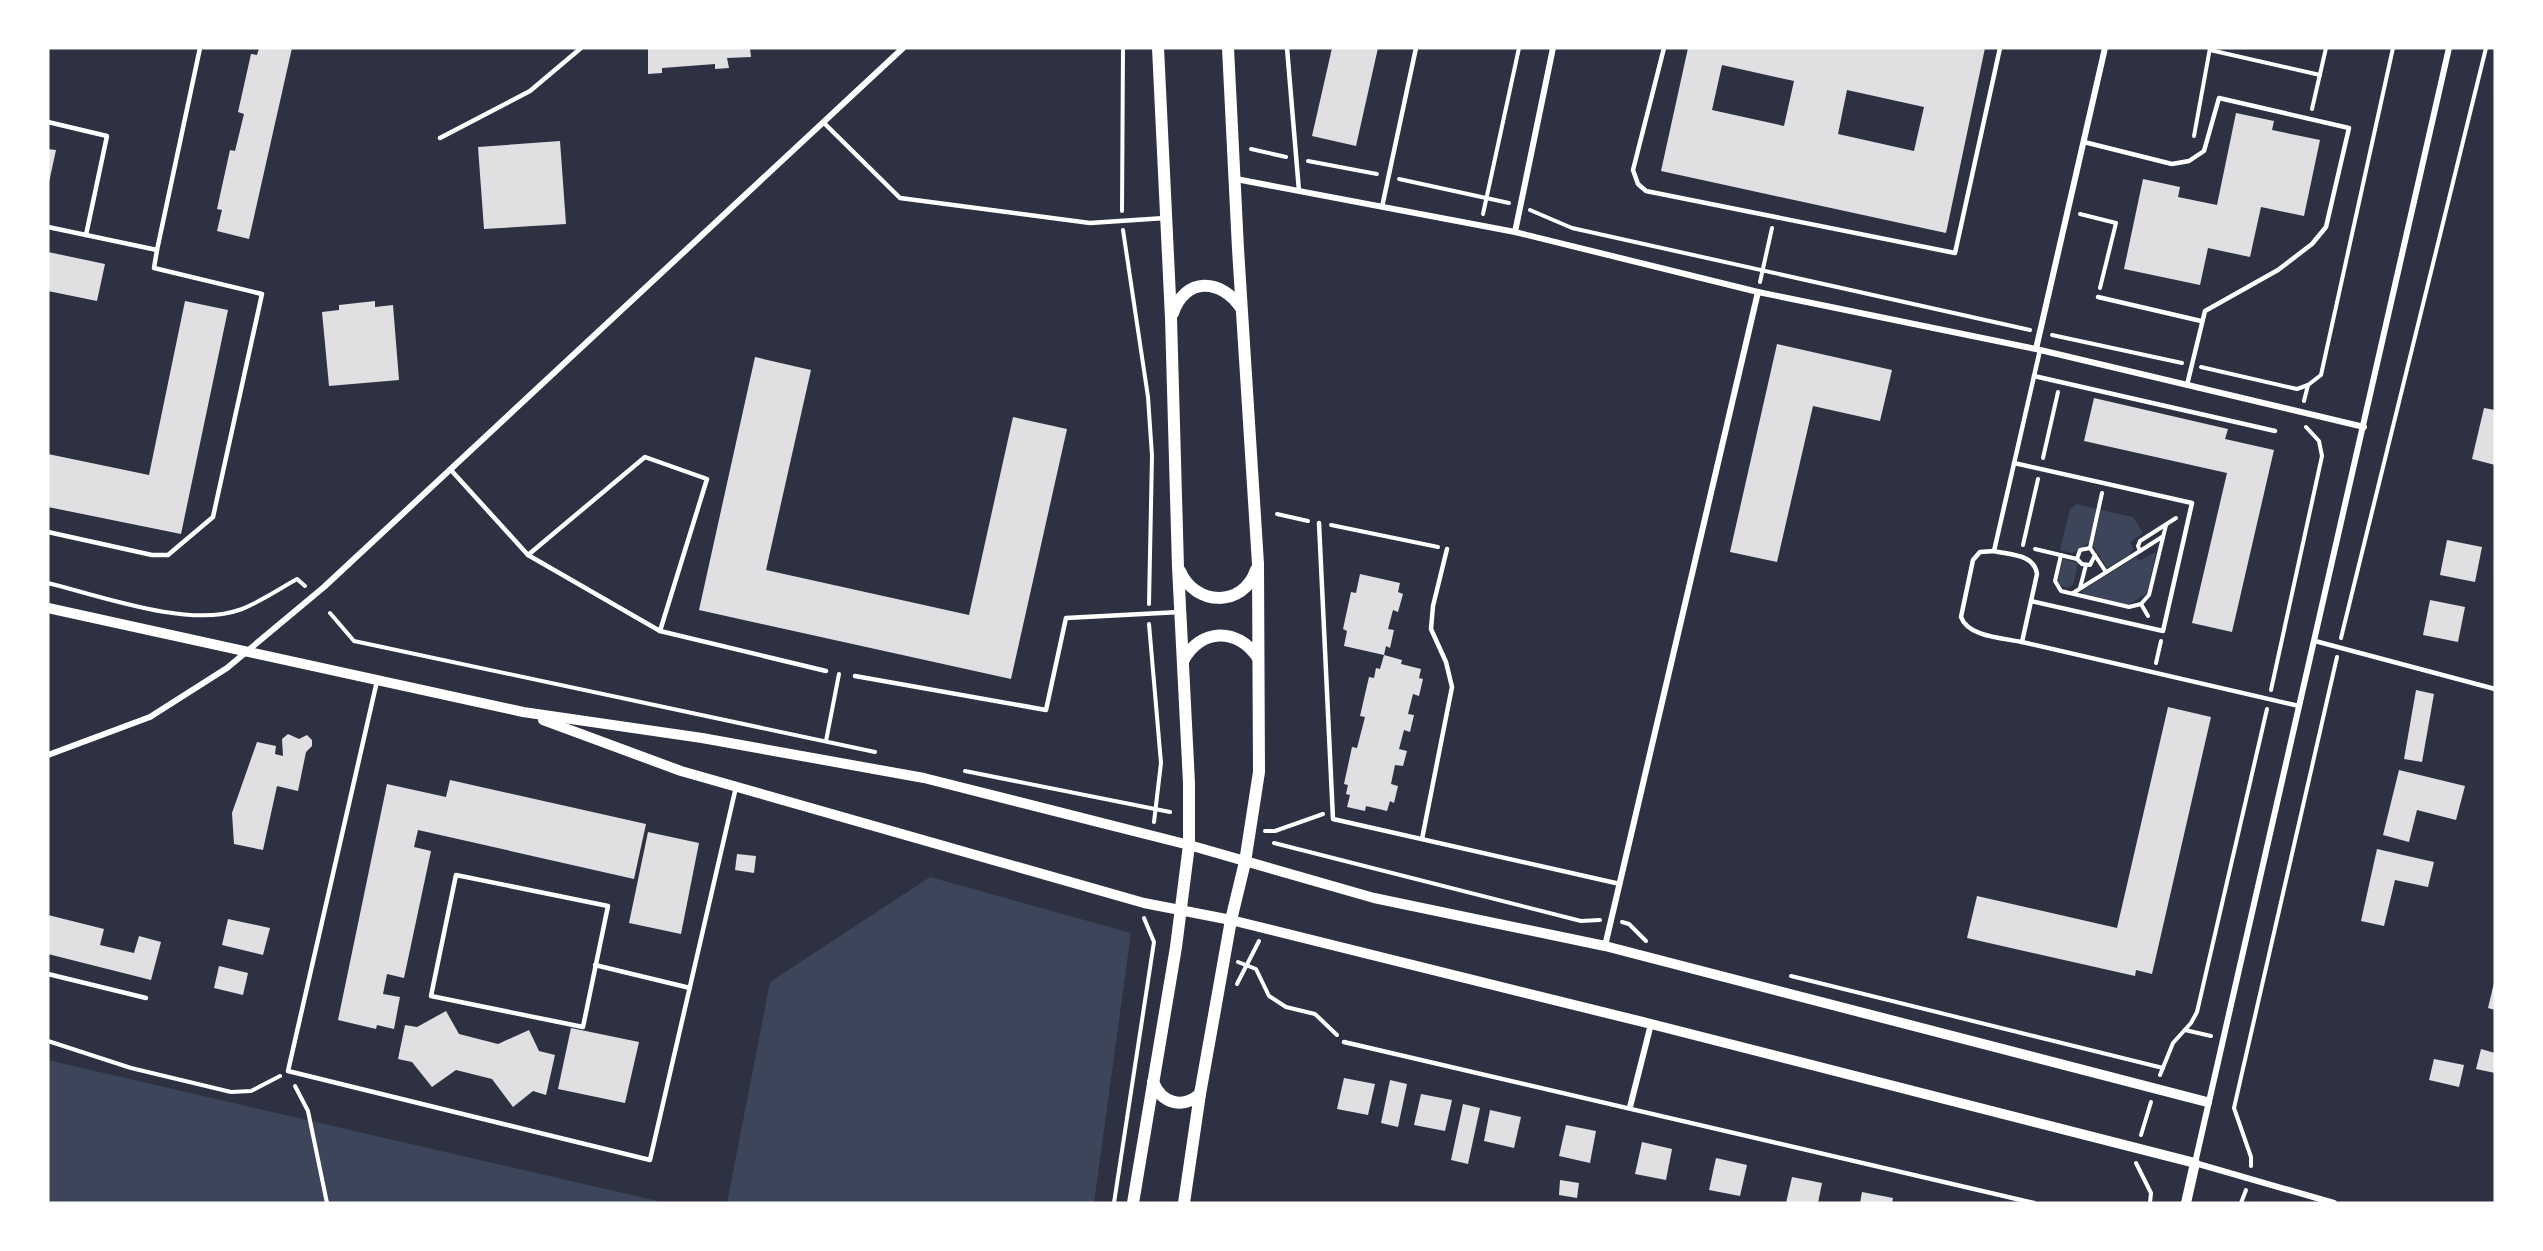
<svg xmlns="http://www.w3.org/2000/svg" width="2543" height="1251" font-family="Inter,sans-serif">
<rect width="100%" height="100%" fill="#2d3142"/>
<g fill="#3c4559">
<polygon points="2077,504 2097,509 2089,543 2072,553 2060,550 2070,509"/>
<polygon points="2101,510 2133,517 2143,533 2130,542 2133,548 2130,554 2107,568 2093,546"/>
<polygon points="2156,552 2147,593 2128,605 2083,595 2082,591 2136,557 2139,561"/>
<polygon points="2063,559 2078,563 2073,585 2066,588 2057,583"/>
<polygon points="930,877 1131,933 1094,1203 727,1203 770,982"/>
<polygon points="48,1060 666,1203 48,1203"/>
</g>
<g fill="#e0e0e3" fill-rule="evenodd">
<polygon points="259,48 292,48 249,239 217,231 222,210 217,209 230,150 235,151 244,114 238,112 251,54 257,55"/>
<polygon points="648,48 750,48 751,57 727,58 729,68 715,69 715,64 662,68 662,73 648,74"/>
<polygon points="1332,48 1378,48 1356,146 1312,136"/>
<path d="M1688 48H1985L1946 233 1661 171ZM1722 65 1794 81 1784 126 1712 110ZM1847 90 1924 107 1914 151 1838 134Z"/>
<polygon points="2236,113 2274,121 2272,130 2320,140 2304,216 2261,207 2250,257 2208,248 2200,285 2124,269 2143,179 2180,187 2178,197 2217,205"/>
<polygon points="560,141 566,224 484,229 478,147"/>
<polygon points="48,149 56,150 49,182 48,182"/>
<polygon points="48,252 105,264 97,301 48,291"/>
<polygon points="185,301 228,310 181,534 48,507 48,454 149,475"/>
<polygon points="375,301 375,307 393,305 399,380 329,386 322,312 339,310 339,305"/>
<polygon points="1777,344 1892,370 1880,421 1813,406 1777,562 1730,552"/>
<polygon points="755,357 811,370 766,570 969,615 1013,417 1067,429 1011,679 699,610"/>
<polygon points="2094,398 2228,429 2225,439 2274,450 2232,632 2192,623 2227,473 2084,441"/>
<polygon points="2484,408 2495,410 2495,465 2472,459"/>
<polygon points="2447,540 2482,547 2475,582 2440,575"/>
<polygon points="1360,574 1400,583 1398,592 1403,594 1398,612 1393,610 1388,629 1394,630 1390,648 1386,646 1384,655 1344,646 1347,631 1343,629 1351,592 1356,593"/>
<polygon points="2430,600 2465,607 2458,642 2423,635"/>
<polygon points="1384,655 1402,660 1401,664 1421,669 1419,678 1423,679 1419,696 1413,694 1408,714 1414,715 1410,732 1404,730 1399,749 1407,751 1403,766 1395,765 1391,784 1398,786 1394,803 1390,801 1387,811 1366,806 1365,811 1347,807 1350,795 1346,794 1348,785 1344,784 1352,747 1357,748 1365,717 1360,716 1369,677 1374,678 1376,668 1380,669"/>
<polygon points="2416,690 2434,694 2422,762 2404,759"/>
<polygon points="2168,707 2211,717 2152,974 2136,970 2135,976 1967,938 1977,896 2117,928"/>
<polygon points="288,734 299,739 307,735 312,740 312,746 306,752 298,791 277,786 263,850 234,844 232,813 257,742 276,746 275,754 283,756 282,739"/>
<polygon points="2399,770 2465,786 2456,820 2417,810 2409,842 2383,835"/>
<polygon points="450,780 646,824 634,879 418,830 414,847 431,851 404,978 387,974 383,994 400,997 394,1029 377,1025 376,1029 338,1020 387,784 446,797"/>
<polygon points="648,832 699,843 681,934 629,923"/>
<polygon points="2377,849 2434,862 2428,887 2395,880 2384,926 2361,921"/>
<polygon points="737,854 756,856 754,873 735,870"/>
<polygon points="48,915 104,929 100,945 134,953 139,936 161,942 151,980 48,954"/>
<polygon points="228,919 270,928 263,955 222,945"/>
<polygon points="219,966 248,973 243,995 214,988"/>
<polygon points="2494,983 2495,983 2495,1010 2488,1008"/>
<polygon points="446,1011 459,1034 498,1044 529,1030 539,1051 555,1055 546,1095 533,1091 513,1107 492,1079 456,1070 432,1087 412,1062 398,1059 405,1025 417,1027"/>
<polygon points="571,1028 639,1042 625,1103 558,1089"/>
<polygon points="2481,1049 2495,1053 2495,1073 2476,1069"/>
<polygon points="2434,1059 2464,1065 2459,1087 2429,1080"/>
<polygon points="1344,1078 1375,1084 1368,1115 1337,1109"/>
<polygon points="1390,1080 1407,1084 1398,1127 1381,1123"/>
<polygon points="1421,1094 1452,1100 1445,1131 1414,1125"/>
<polygon points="1463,1104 1480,1108 1468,1164 1451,1160"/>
<polygon points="1490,1110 1521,1117 1514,1148 1484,1141"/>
<polygon points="1566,1125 1596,1131 1590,1163 1559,1156"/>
<polygon points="1642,1142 1672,1149 1666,1180 1635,1174"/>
<polygon points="1716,1158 1747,1165 1740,1196 1709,1190"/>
<polygon points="1792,1177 1822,1183 1818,1203 1786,1203"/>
<polygon points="1560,1180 1579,1183 1577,1198 1559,1195"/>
<polygon points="1862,1192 1893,1198 1892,1203 1860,1203"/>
</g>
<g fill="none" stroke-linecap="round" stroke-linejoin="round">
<g stroke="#fff" stroke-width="4">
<polyline points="2210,50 2320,75"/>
<polyline points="2312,109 2326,48"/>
<polyline points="2194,136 2210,48"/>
<polyline points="1251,149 1286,157"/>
<polyline points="1308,161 1377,174"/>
<polyline points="1399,179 1509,203"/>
<polyline points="1530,210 1572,228 2030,330"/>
<polyline points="1122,211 1123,48"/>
<polyline points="1483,214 1519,48"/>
<polyline points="2080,214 2116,223 2100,288"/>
<polyline points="1123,230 1148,397 1152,456 1149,604"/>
<polyline points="1760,282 1772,228"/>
<polyline points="2052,335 2182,363"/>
<polyline points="2201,367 2297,389 2308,385"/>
<polyline points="2304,401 2308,385 2321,375 2393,48"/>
<polyline points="2043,458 2058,392"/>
<polyline points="1277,514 1308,521"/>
<polyline points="1331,525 1438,547"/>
<polyline points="2023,545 2038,479"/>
<polyline points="2090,548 2102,493"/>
<polyline points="2035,549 2077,559"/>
<polyline points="2140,551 2162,537"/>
<polyline points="2061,555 2055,581 2061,591 2129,607 2141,604 2149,595 2166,525"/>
<polyline points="2095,555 2090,565 2082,564 2077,559 2080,550 2090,548 2106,572"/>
<path d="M48 583C100 596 189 628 239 610 259 603 279 589 297 579L305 586"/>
<polyline points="2080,588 2086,565"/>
<polyline points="2073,593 2140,551 2138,546 2140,541 2176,518"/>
<polyline points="2141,604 2148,616"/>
<polyline points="330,613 354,641 875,752"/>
<polyline points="1149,624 1161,763 1154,822"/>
<polyline points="2341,638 2486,48"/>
<polyline points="2156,663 2161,641"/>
<polyline points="2271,690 2322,456 2319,441 2306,427"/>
<polyline points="826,741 839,674"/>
<polyline points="965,771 1170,812"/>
<polyline points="1265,831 1275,831 1323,814"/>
<polyline points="1274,843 1581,921 1600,920"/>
<polyline points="1622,922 1629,924 1646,941"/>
<polyline points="1238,962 1256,969 1269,996 1286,1007 1315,1014 1337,1035"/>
<polyline points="1791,976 2163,1068"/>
<polyline points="1237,984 1259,941"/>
<polyline points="2185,1030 2211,1036"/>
<polyline points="48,1041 131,1068 231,1092 251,1091 280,1076"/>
<polyline points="2160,1075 2173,1043 2191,1023 2197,1012 2267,709"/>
<polyline points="295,1086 308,1111 327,1203"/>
<polyline points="2141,1135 2151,1102"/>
<polyline points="2136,1163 2151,1193 2150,1203"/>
<polyline points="2251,1166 2251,1157 2234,1108 2337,657"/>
<polyline points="1114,1203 1154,942 1144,918"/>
<polyline points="2241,1203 2246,1190"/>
</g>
<g stroke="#fff" stroke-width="4.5">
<polyline points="1287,48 1299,191"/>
<polyline points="1664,48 1633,170 1638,184 1646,191 1955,253 2000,48"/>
<polyline points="48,122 107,136 86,235 48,227"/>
<polyline points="823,122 900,198 1090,223 1165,218"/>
<polyline points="440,138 530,91 581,48"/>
<polyline points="2084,142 2172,164 2189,161 2204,151 2219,98 2349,128 2326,227 2312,244 2278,270 2205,311 2187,385"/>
<polyline points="1382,207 1416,48"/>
<polyline points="86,235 157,250 200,48"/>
<polyline points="2098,297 2201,321"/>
<polyline points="2034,376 2275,431"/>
<polyline points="2014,463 2192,503 2163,631 2031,601"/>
<polyline points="450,469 528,555 645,457 707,479 660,631 826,671"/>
<polyline points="1319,523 1333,819 1620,884"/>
<polyline points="48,532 152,555 168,555 213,517 262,294 154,268 157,250"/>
<path d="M1994 551 1980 552 1973 560 1961 617C1968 637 2003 638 2022 642L2037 574C2034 554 2011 555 1994 551L2040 350"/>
<polyline points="528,555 660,631"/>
<polyline points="2315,641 2495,689"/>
<polyline points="2022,642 2299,706"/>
<polyline points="855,676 1046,710 1066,618 1180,612"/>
<polyline points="377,681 288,1071 650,1160 736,787"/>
<polyline points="1422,839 1452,687 1446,662 1431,629 1433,606 1447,549"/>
<polygon points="456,875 608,906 583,1027 431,996"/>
<polyline points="595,965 690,988"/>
<polyline points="48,974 146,998"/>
<polyline points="1344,1042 2034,1203"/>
</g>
<g stroke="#fff" stroke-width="6">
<polyline points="1236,179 1515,232 1758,292 2036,349 2364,427"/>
<polyline points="1515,232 1553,48"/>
<polyline points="2036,349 2105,48"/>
<polyline points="48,755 150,717 227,668 324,587 903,48"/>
<polyline points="1605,946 1758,292"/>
<polyline points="1630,1107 1651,1024"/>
<polyline points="2334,1203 2195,1163 2449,48"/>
</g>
<g stroke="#fff" stroke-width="10">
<polyline points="48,608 523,712 702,738 924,778 1189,845 1374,898 1605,946 2207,1102"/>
<polyline points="543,720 681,771 1144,903 1231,920 1651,1024 2195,1163 2186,1203"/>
</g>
<g stroke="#fff" stroke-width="12">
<path d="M1173 313C1185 277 1221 278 1241 308"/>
<path d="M1180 571C1195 606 1243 608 1256 570"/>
<path d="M1183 661C1200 628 1238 627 1258 658"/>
<path d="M1153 1082C1162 1104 1183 1109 1200 1094"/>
<polyline points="1133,1203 1176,947 1189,845 1189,783 1178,567 1171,318 1158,48"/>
<polyline points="1184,1203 1200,1094 1231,920 1245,862 1259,772 1258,564 1238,249 1228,48"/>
</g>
</g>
<rect width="2543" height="1251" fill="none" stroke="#ffffff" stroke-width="99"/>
</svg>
